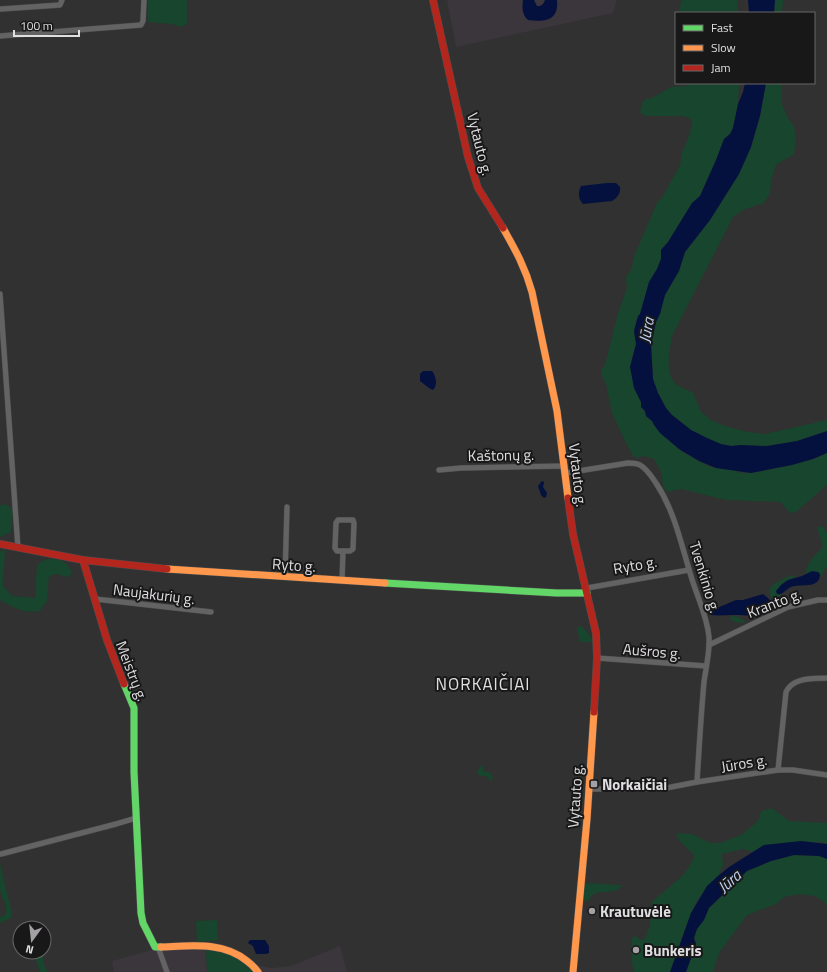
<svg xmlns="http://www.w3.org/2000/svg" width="827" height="972" font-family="'Titillium Web',sans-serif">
<rect width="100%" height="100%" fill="#313131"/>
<g fill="#3b353c">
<polygon points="447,0 617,0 613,13 456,47"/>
<polygon points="205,946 207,972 114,972 112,961 155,949"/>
<polygon points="340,946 347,972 258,972 252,964 272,968 291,966"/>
</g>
<g fill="#18452d">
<polygon points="148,0 187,0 187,24 181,27 172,24 148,22"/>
<polygon points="682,0 737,0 738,13 678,13"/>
<polygon points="775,0 783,0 782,13 774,13"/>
<polygon points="690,83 739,83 738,104 733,128 730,134 724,139 716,160 700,196 692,203 668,242 661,250 661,259 657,269 649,282 640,314 636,320 634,331 636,344 631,361 634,388 641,402 641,407 649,419 652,421 654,425 679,449 686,454 708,466 716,468 733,470 740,473 751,473 768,470 813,459 827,453 827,485 796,512 791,513 787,510 781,502 726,500 681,489 667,492 663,487 661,472 654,459 644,456 637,458 633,456 624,439 612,413 606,384 601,374 602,369 605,365 618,313 627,288 626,277 631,270 635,254 657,203 663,196 680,165 682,153 690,133 692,122 690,118 681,116 645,116 640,112 642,103 646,99 652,98 671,87 686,86"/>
<path d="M766 83H781L782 105 788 118 794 126 796 139 794 154 776 165 771 181 770 193 764 203 743 210 733 217 672 336C670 350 663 377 679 386 683 389 689 390 693 393L701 412 711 420 725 426 748 432 765 434 827 420V431L797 441 767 446 740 445 731 446 721 444 707 438 691 430 672 415 666 408 658 393 653 379 651 344 656 322 660 314 665 295 679 271 685 252 710 220 739 174 751 147 760 116Z"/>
<polygon points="2,504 9,506 13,510 11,532 0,537 0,506"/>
<path d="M817 526 823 527 827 533V567L820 577V574L808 573 806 575C805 564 816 554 823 547Z"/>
<path d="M5 550 3 586 12 596 35 598 37 565C40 563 44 559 49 559 59 558 70 563 72 573L68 577 56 574 49 576 47 601 40 611C25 614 13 608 0 600V551Z"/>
<path d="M794 575 795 577 783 583 776 591 781 596 779 600 783 607 773 611 781 606C778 603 772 599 770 595 764 585 788 576 794 575Z"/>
<path d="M733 616 738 617 746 622C743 624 734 622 731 620L730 617Z"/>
<polygon points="579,626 583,627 595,642 580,642 577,628"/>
<path d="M483 765V771L491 773 493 779 492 780 490 781C487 775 485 776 479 776L477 772 481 766Z"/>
<path d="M768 809H773L789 821 827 823V844L822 842 764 845 752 852 743 849 722 854 723 866 718 876 708 886 696 902 691 913 670 972H634L632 963V938L635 936 641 940 645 939C651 927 651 915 652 902 666 888 690 875 694 855L679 840 676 833 692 834 710 843H720L741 835 758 821 761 811Z"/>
<polygon points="794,855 819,856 827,859 827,905 822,900 814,896 800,894 784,897 776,904 747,915 719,953 713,972 686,972 696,944 694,938 697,929 705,917 709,908 747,871 771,861"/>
<path d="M0 864 12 913 11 918 0 923V917L5 915C9 906 2 899 0 890 0 882 0 873 0 864Z"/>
<path d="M583 883 622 885C615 898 593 885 589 901L581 900Z"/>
<polygon points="217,920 218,940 197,942 196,921"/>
<polygon points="206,949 221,950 241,958 254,972 207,972"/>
<polygon points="38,953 43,956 44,965 48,972 40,972 36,960 36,956"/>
</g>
<g fill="#04113e">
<path d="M523 0H534L537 6H540L543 4 545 0H557C559 21 545 22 528 20 522 15 522 7 523 0Z"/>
<polygon points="748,0 775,0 774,13 749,13"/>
<polygon points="745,83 766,83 760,116 751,147 739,174 710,220 685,252 679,271 665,295 660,314 656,322 651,344 653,379 658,393 666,408 672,415 691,430 707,438 721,444 731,446 740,445 767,446 797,441 827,431 827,453 813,459 792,465 751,473 716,468 699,461 679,449 660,433 654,425 652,421 646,416 645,411 641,407 641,402 634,388 630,367 636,344 634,331 638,316 640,314 649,282 657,269 661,259 661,250 668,242 692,203 700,196 716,160 724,139 730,134 733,128 738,104 743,92"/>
<path d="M607 183H616L620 187C621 193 617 198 612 201L583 204C578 199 578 192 581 186Z"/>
<path d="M423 371H432C436 376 438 385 433 390L429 388 420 381V374Z"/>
<polygon points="542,481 544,482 543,487 547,493 546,497 544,498 541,495 538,486"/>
<path d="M812 571 818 572 820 574C820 590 800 583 791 587 785 590 783 595 777 594L776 591 781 585 788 580 802 576Z"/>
<path d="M763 594 768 598 773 605C766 619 748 615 736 615 727 615 719 616 711 615L712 610 736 600H743Z"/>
<polygon points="801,841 827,844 827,859 819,856 794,855 771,861 747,871 709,908 704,920 697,929 694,938 696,944 686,972 670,972 691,913 707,886 718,876 729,867 764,845"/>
<polygon points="250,940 265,940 269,946 269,953 266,954 256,954 253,946 248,943"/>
</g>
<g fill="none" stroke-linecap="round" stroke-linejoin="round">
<g stroke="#4d4d4d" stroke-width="6">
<g id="street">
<polyline points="1,9 60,5 62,0"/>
<polyline points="0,36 141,25 143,21 144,0"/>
<polyline points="0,294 18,548"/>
<polyline points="439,470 461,468 565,466"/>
<path d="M566 473 628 463C633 463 636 463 640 465 647 469 652 477 656 483 675 512 681 544 691 576 697 597 707 615 709 637 710 652 706 667 704 682 701 715 699 749 697 782"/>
<polygon points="338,520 353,520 354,523 353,549 350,551 337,551 335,548 336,523"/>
<polyline points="285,577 287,507"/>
<polyline points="342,581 343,551"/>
<polyline points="587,588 689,570"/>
<polyline points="95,599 211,612"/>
<polyline points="709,645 788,607 818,600 827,600"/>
<polyline points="597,658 706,666"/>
<path d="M778 770 786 692C793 677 812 679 827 678"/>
<polyline points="589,789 661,789 697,782 778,770 793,770 827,775"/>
<polyline points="1,854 116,824 136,818"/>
<polyline points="158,947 167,972"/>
</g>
</g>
<g stroke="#4d4d4d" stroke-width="8">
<g id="fast">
<polyline points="385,583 557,593 587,593"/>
<polyline points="124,684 134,708 134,772 141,913 143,923 155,947 161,947"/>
</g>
</g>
<g stroke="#4d4d4d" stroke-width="8">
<g id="slow">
<path d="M503 228C516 251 525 267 532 292L557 411 568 498"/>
<polyline points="167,569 385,583"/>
<path d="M161 947C190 946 223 941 247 961 251 964 255 968 258 972"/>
<polyline points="573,972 587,819 594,712"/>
</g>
</g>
<g stroke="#4d4d4d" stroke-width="8">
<g id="jam">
<polyline points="433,0 468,157 478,188 503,228"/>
<polyline points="568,498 573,534 596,633 597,658 594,712"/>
<polyline points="0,544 83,560 167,569"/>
<polyline points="83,560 107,640 124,684"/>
</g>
</g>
<use href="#street" stroke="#646364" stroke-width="5"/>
<use href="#fast" stroke="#63d668" stroke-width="7"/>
<use href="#slow" stroke="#ff974d" stroke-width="7"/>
<use href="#jam" stroke="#b3261e" stroke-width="7"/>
</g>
<g fill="#a3a1a3" stroke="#191819" stroke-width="1.5">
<rect x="590" y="780" width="8" height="8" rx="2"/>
<circle cx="592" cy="911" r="4"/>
<circle cx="636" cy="950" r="4"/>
</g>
<g text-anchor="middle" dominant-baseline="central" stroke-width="4" stroke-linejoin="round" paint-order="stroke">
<g font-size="15" fill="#e0dee0" stroke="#191819">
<text transform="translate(480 144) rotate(76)">Vytauto g.</text>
<text transform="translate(501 455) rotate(-1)">Kaštonų g.</text>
<text transform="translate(578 475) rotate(83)">Vytauto g.</text>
<text transform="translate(294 565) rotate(4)">Ryto g.</text>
<text transform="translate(635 565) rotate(-10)">Ryto g.</text>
<text transform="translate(705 577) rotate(73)">Tvenkinio g.</text>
<text transform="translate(154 594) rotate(7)">Naujakurių g.</text>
<text transform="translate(774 603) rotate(-21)">Kranto g.</text>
<text transform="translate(652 651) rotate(5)">Aušros g.</text>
<text transform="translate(132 671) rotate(69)">Meistrų g.</text>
<text transform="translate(744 763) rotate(-9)">Jūros g.</text>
<text transform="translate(575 796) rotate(-86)">Vytauto g.</text>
</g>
<g font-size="15" font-weight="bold" fill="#e0dee0" stroke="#191819" text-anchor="start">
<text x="602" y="784">Norkaičiai</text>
<text x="600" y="911">Krautuvėlė</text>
<text x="644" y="950">Bunkeris</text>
</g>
<g font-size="16" font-style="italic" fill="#bdd1f2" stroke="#191819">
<text transform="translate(646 330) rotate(-80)">Jūra</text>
<text transform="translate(729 881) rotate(-41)">Jūra</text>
</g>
<g font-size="17" letter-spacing="1" fill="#e0dee0" stroke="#191819">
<text x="483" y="684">NORKAIČIAI</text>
</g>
</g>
<rect x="675" y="12" width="140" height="72" fill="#191819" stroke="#696769"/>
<rect x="683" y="25" width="20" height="6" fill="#63d668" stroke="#696769"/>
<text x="711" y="32" font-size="12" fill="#e0dee0">Fast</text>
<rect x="683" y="45" width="20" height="6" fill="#ff974d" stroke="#696769"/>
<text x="711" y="52" font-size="12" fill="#e0dee0">Slow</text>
<rect x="683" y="65" width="20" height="6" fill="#b3261e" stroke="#696769"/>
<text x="711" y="72" font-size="12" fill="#e0dee0">Jam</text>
<g transform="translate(32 940) rotate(195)"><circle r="19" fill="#191819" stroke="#696769"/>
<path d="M0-3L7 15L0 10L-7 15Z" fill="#a3a1a3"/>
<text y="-6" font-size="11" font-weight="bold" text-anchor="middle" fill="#e0dee0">N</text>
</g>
<path d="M14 30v6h65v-6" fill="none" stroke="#e0dee0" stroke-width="2"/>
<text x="20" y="30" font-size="12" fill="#e0dee0" stroke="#191819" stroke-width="3" paint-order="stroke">100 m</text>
</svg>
